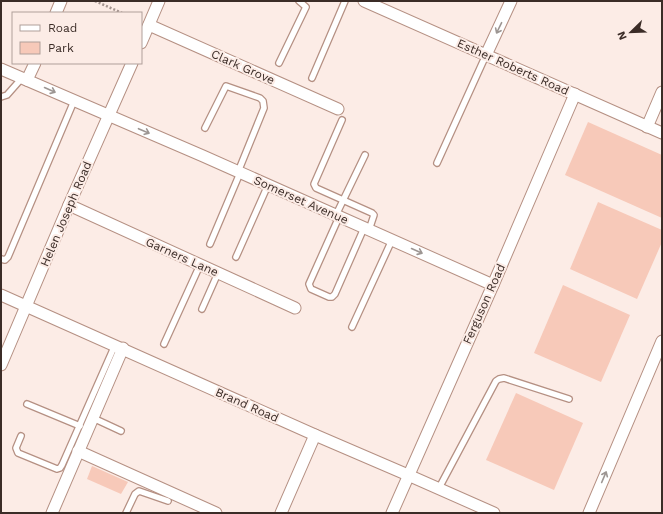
<svg xmlns="http://www.w3.org/2000/svg" width="663" height="514" font-family="'Work Sans',sans-serif">
<rect width="100%" height="100%" fill="#fcece6"/>
<g fill="#f7c9b9">
<polygon points="588,122 662,155 662,218 565,175"/>
<polygon points="598,202 662,230 662,242 637,299 570,269"/>
<polygon points="563,285 630,315 601,382 534,353"/>
<polygon points="516,393 583,423 554,490 486,460"/>
<polygon points="92,466 128,482 121,494 87,479"/>
</g>
<g fill="none" stroke-linecap="round" stroke-linejoin="round">
<g stroke="#b59083" stroke-width="8">
<g id="lane">
<polyline points="279,63 306,7 299,1"/>
<polyline points="312,78 345,1"/>
<polyline points="1,97 7,95 22,78"/>
<polyline points="342,120 314,184 316,188 372,213 374,215 369,230"/>
<polyline points="205,128 226,86 260,98 263,101 264,108 238,172"/>
<polyline points="437,163 486,55"/>
<polyline points="336,215 365,155"/>
<polyline points="339,217 309,284 311,289 329,297 332,297 335,294 364,228"/>
<polyline points="210,244 240,173"/>
<polyline points="236,257 268,185"/>
<polyline points="1,259 5,260 8,257 74,101"/>
<polyline points="202,309 218,273"/>
<polyline points="352,327 392,240"/>
<polyline points="164,344 200,265"/>
<polyline points="27,404 80,426"/>
<polyline points="93,418 121,431"/>
<polyline points="21,436 16,448 18,453 57,469 60,468 62,465 115,345"/>
<polyline points="439,488 496,381 499,379 504,378 569,399"/>
<polyline points="126,513 135,494 139,491 168,501"/>
</g>
</g>
<g stroke="#b59083" stroke-width="13">
<g id="street">
<polyline points="364,1 662,133"/>
<polyline points="56,13 61,1"/>
<polyline points="149,25 338,109"/>
<polyline points="141,43 159,1"/>
<polyline points="486,55 511,1"/>
<polyline points="1,69 203,156 493,285"/>
<polyline points="27,80 35,63"/>
<polyline points="647,127 662,92"/>
<polyline points="69,205 295,308"/>
<polyline points="1,295 315,435 408,475 494,513"/>
<polyline points="1,365 69,205 132,63"/>
<polyline points="78,451 216,513"/>
<polyline points="52,513 123,348"/>
<polyline points="281,513 315,435"/>
<polyline points="392,513 493,285 575,94"/>
<polyline points="589,513 662,341"/>
</g>
</g>
<polyline stroke="#a3938e" stroke-width="2.5" stroke-dasharray="2 2" stroke-linecap="butt" points="95,1 122,13"/>
<use href="#lane" stroke="#fff" stroke-width="5.5"/>
<use href="#street" stroke="#fff" stroke-width="11"/>
</g>
<defs><path id="oneway-shaft" d="M-6 0H5M1.5-3L5.5 0L1.5 3" fill="none" stroke-width="1.6" stroke-linecap="round" stroke-linejoin="round"/></defs>
<g stroke="#9d9693">
<use href="#oneway-shaft" transform="translate(499 28) rotate(116)"/>
<use href="#oneway-shaft" transform="translate(50 90) rotate(24)"/>
<use href="#oneway-shaft" transform="translate(144 131) rotate(23)"/>
<use href="#oneway-shaft" transform="translate(417 251) rotate(24)"/>
<use href="#oneway-shaft" transform="translate(604 477) rotate(-67)"/>
</g>
<g text-anchor="middle" dominant-baseline="central" stroke-width="4" stroke-linejoin="round" paint-order="stroke">
<g font-size="12" fill="#3b2c27" stroke="#fcece6">
<text transform="translate(243 67) rotate(24)">Clark Grove</text>
<text transform="translate(513 67) rotate(24)">Esther Roberts Road</text>
<text transform="translate(301 200) rotate(24)">Somerset Avenue</text>
<text transform="translate(66 214) rotate(-67)">Helen Joseph Road</text>
<text transform="translate(182 257) rotate(24)">Garners Lane</text>
<text transform="translate(484 304) rotate(-66)">Ferguson Road</text>
<text transform="translate(247 405) rotate(24)">Brand Road</text>
</g>
</g>
<rect width="663" height="514" fill="none" stroke="#3b2c27" stroke-width="4"/>
<rect x="12" y="12" width="130" height="52" fill="#fcece6" stroke="#af9f9a"/>
<rect x="20" y="25" width="20" height="6" fill="#ffffff" stroke="#af9f9a"/>
<text x="48" y="32" font-size="12" fill="#3b2c27">Road</text>
<rect x="20" y="42" width="20" height="12" fill="#f7c9b9" stroke="#af9f9a"/>
<text x="48" y="52" font-size="12" fill="#3b2c27">Park</text>
<g transform="translate(631 32) rotate(247)" stroke="#fcece6" stroke-width="3" paint-order="stroke">
<path d="M0-3L7 15L0 10L-7 15Z" fill="#3b2c27"/>
<text y="-6" font-size="11" font-weight="bold" text-anchor="middle" fill="#3b2c27">N</text>
</g>
</svg>
